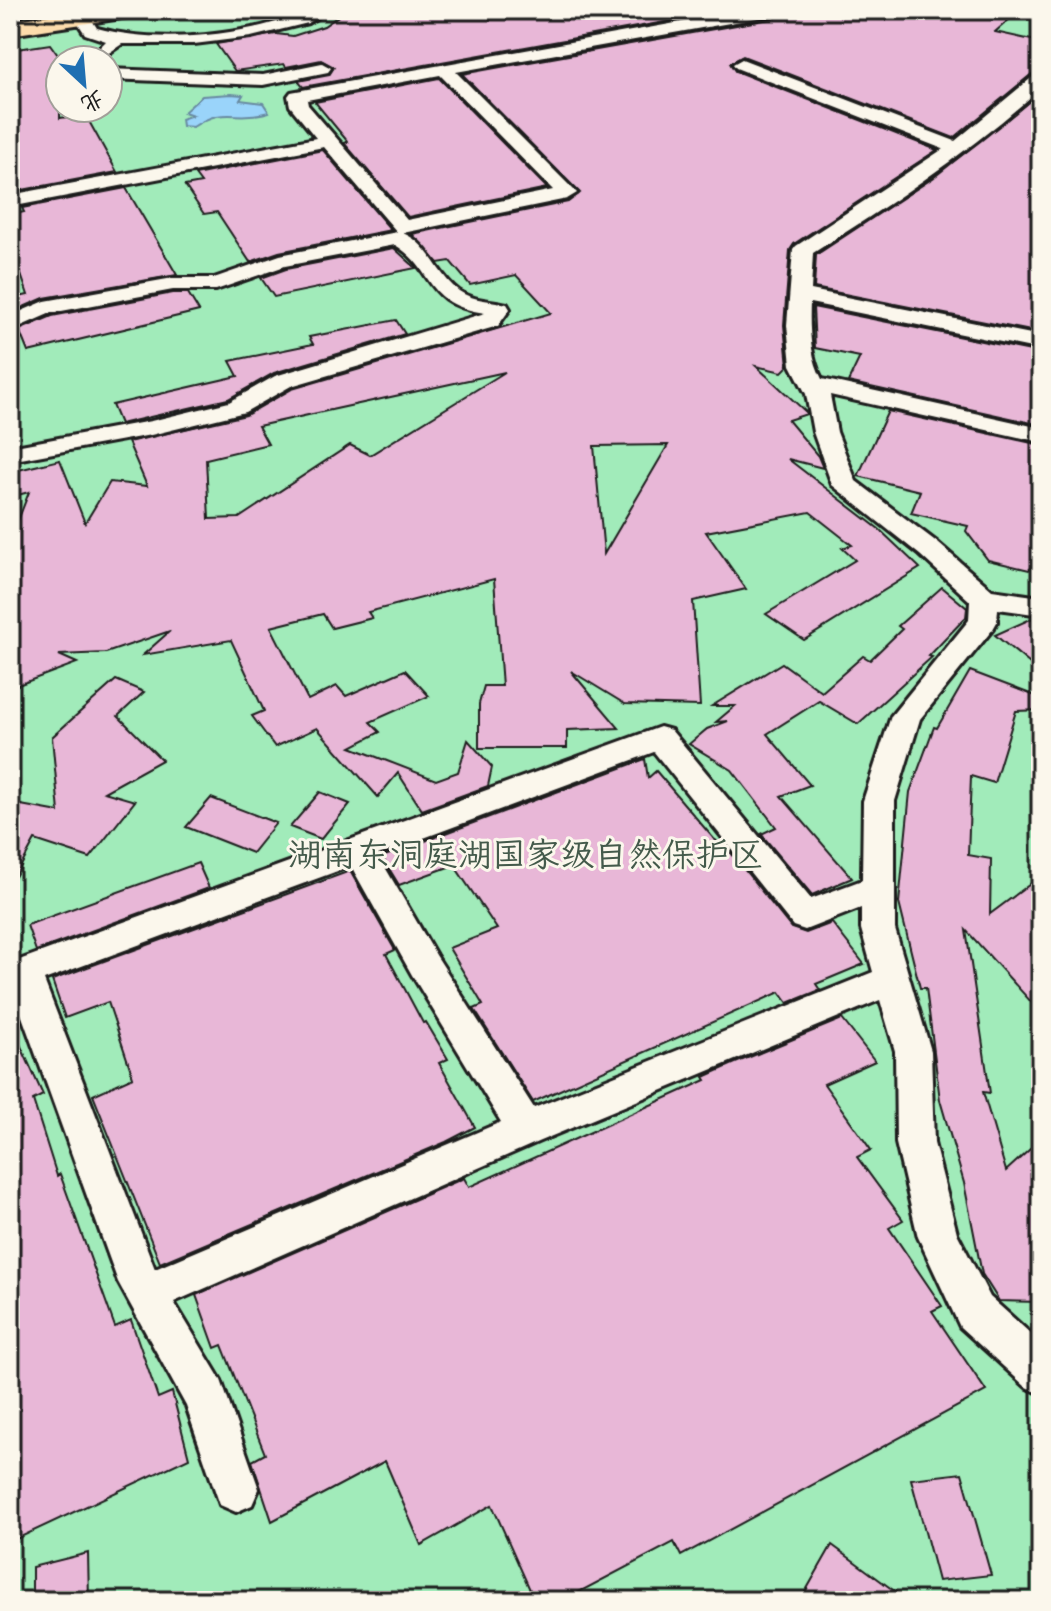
<svg xmlns="http://www.w3.org/2000/svg" width="1051" height="1611" font-family="Caveat,'LXGW WenKai TC',sans-serif">
<rect width="100%" height="100%" fill="#f7eae8"/>
<filter id="ink" filterUnits="userSpaceOnUse"><feTurbulence type="fractalNoise" baseFrequency=".0125" numOctaves="2"/><feDisplacementMap in="SourceGraphic" scale="16" xChannelSelector="R" yChannelSelector="G"/><feConvolveMatrix kernelMatrix="1 2 1 2 8 2 1 2 1" color-interpolation-filters="sRGB"/></filter>
<g filter="url(#ink)">
<path fill="#a1ebba" stroke="#5e846b" stroke-width="2" fill-rule="evenodd" d="M10 10H1041V1601H10ZM60 60H108V108H60Z"/>
<path fill="#9ad4fa" stroke="#688aa1" stroke-width="2" d="M231 94 243 95 240 100 263 103 269 112C234 122 226 105 193 127L182 126 181 119 193 115 184 112 202 96Z"/>
<g fill="#e8b7d7" stroke="#1c1c1c" stroke-width="2" fill-rule="evenodd">
<polygon points="347,10 490,10 490,19 540,10 731,10 303,87 298,81 329,75 334,67 321,60 286,67 284,64 235,71 216,44 276,34 293,36 324,26"/>
<path d="M786 10H1020L995 32 1041 42V71L1033 73 954 138 743 56 730 63 735 71 937 150 794 244 790 250 784 325 788 366 782 372 756 366 806 412 807 414 788 420 818 456 823 468 788 459 879 529 920 568 804 640 766 614 855 560 842 548 852 545 810 512 706 532 746 589 693 601 700 706 625 704 571 671 619 728 567 730V748H479V704L484 686H502L494 579 368 612 372 618 332 628 323 614 271 627 308 700 337 686 346 696 405 670 429 696 370 722 380 732 351 747 436 780 458 772 468 740 492 767 488 786 422 810 398 773 378 797 317 728 275 747 252 716 264 711 231 640 143 655 170 631 106 653 59 655 77 663 10 688V541L29 492 10 497V472L60 460 85 523 110 482 147 486 128 442 246 415 292 389 551 313 516 275 470 285 450 261 438 263 412 234 568 202 580 193 462 74 776 18ZM505 372 370 455 350 445 239 518 209 519 206 459 268 444 258 426ZM668 445 604 554 594 446Z"/>
<polygon points="50,44 60,58 60,118 85,114 117,172 17,191 10,170 10,50"/>
<polygon points="439,78 547,188 408,217 344,143 348,142 315,102"/>
<polygon points="1041,92 1041,333 814,288 816,255 933,178"/>
<polygon points="323,150 391,230 279,252 250,262 217,212 204,214 185,186 201,183 195,175"/>
<polygon points="126,188 177,275 44,298 12,312 10,299 28,295 10,242 10,215 24,212 22,208"/>
<polygon points="394,248 416,268 274,297 261,278 286,269"/>
<polygon points="173,293 188,293 199,311 28,352 19,330 52,316"/>
<polygon points="813,307 1041,353 1041,425 848,382 860,357 815,348"/>
<polygon points="396,320 405,334 274,373 228,399 120,424 112,405 238,376 230,361 313,344 309,337"/>
<polygon points="888,411 1041,445 1041,558 1029,570 988,560 966,531 968,526 911,513 920,491 858,476"/>
<polygon points="942,587 967,608 966,617 929,656 932,657 858,724 819,701 767,734 810,785 781,796 852,878 812,895 761,834 776,827 732,770 689,744 707,729 728,721 716,722 735,706 712,706 782,663 822,692 863,656 870,660 902,629 898,626"/>
<polygon points="1035,617 1041,618 1041,673 995,635"/>
<polygon points="970,671 1041,698 1041,710 1016,711 994,783 971,776 968,855 991,859 990,914 1041,876 1041,1013 966,930 990,1093 983,1092 1006,1171 1041,1139 1041,1302 999,1301 982,1274 964,1183 940,1100 926,988 920,988 899,903 910,792 934,727 937,728"/>
<polygon points="116,680 144,692 118,716 162,760 104,792 135,801 90,858 35,840 10,886 10,803 59,812 52,737"/>
<polygon points="645,759 648,778 656,771 714,839 727,848 791,928 806,933 832,923 864,964 816,984 820,990 788,1003 780,992 533,1102 474,1009 483,1005 449,948 497,929 454,865 399,885 382,857"/>
<polygon points="320,792 350,804 321,839 290,827"/>
<polygon points="211,798 276,823 252,853 186,827"/>
<polygon points="198,863 209,888 36,951 27,925"/>
<polygon points="350,871 395,950 386,954 423,1023 426,1022 448,1059 439,1063 475,1127 446,1142 160,1263 93,1095 133,1077 108,1002 65,1018 52,980"/>
<polygon points="842,1019 875,1061 824,1084 871,1150 857,1157 903,1220 889,1228 942,1306 932,1311 986,1391 681,1556 674,1542 562,1601 535,1601 492,1505 421,1545 385,1461 272,1521 252,1461 265,1454 222,1345 215,1348 196,1295 464,1178 469,1187 706,1080 704,1077 733,1064"/>
<polygon points="10,1022 43,1095 33,1100 57,1176 60,1174 115,1327 131,1320 158,1398 172,1392 189,1458 10,1542"/>
<polygon points="962,1473 991,1575 938,1581 911,1479"/>
<polygon points="832,1545 866,1570 908,1601 800,1601"/>
<polygon points="88,1553 89,1601 32,1601 32,1567"/>
</g>
<g fill="none" stroke-linecap="round" stroke-linejoin="round">
<g stroke="#1c1c1c" stroke-width="6">
<g id="minor">
<path d="M309 10H330L308 23 251 37 194 44H122L103 57 95 52 106 41 85 34 74 17 82 12 88 14 97 28C157 45 252 36 309 10Z"/>
<path d="M748 10H783L775 15 456 72 577 193 567 199 403 233C430 244 436 274 459 291 473 301 491 300 507 304L510 309 498 326 291 386 245 412 151 435 10 461V447L151 421 229 402 275 376 485 313C422 304 436 269 395 245L285 266 216 290H173L51 313 10 331V316L45 301 173 278H214L280 255 397 232 324 147 10 207V195L316 138 290 106 288 96 291 92ZM440 75 553 190 407 220 308 105 307 100Z"/>
<path d="M742 59 955 141 1035 75 1041 74V88C971 151 893 203 813 253L811 290 1041 336V350L810 303C809 329 810 356 822 379L1041 428V442L830 395 837 432 856 481 938 543 992 590 1041 597V615L998 609 997 622 993 629 920 719 895 801V929L931 1051 934 1143 957 1233 990 1297 1041 1343V1394L1026 1387 960 1327 918 1237 896 1143 895 1051 880 1000 540 1141 174 1302 221 1380 259 1489 252 1505 236 1512 220 1505 186 1406 118 1282 10 983 11 963 660 727 671 730 811 899 862 880 863 801 891 716 969 620 970 601 920 555 832 485 813 432 806 394 791 365 787 325 793 250 796 246 943 149 736 68 733 64ZM654 752 793 926 805 930 861 908V929L873 972 534 1108 436 955 378 855ZM351 866 412 975 501 1122 155 1269 44 980Z"/>
<polygon points="322,63 331,68 328,72 263,85 108,79 108,69 263,75"/>
</g>
</g>
<g stroke="#1c1c1c" stroke-width="6">
<polygon id="primary" points="84,10 139,10 128,17 10,35 10,21"/>
</g>
<use href="#minor" fill="#fbf7ec" fill-rule="evenodd"/>
<use href="#primary" fill="#fddcac" fill-rule="evenodd"/>
</g>
</g>
<g text-anchor="middle" dominant-baseline="central" stroke-width="6" stroke-linejoin="round" paint-order="stroke">
<g font-size="34" fill="#445a4b" stroke="#fbf7ec">
<text x="526" y="854">湖南东洞庭湖国家级自然保护区</text>
</g>
</g>
<rect width="1051" height="1611" fill="none" stroke="#fbf7ec" stroke-width="40"/>
<rect x="20" y="20" width="1011" height="1571" fill="none" stroke="#1c1c1c" stroke-width="3" filter="url(#ink)"/>
<g transform="translate(84 84) rotate(154)"><circle r="38" fill="#fbf7ec" stroke="#a29f99" stroke-width="2"/>
<path d="M0-6L14 30L0 20L-14 30Z" fill="#1f6fb2"/>
<text y="-12" font-size="22" font-weight="bold" text-anchor="middle" fill="#1c1c1c">北</text>
</g>
</svg>
